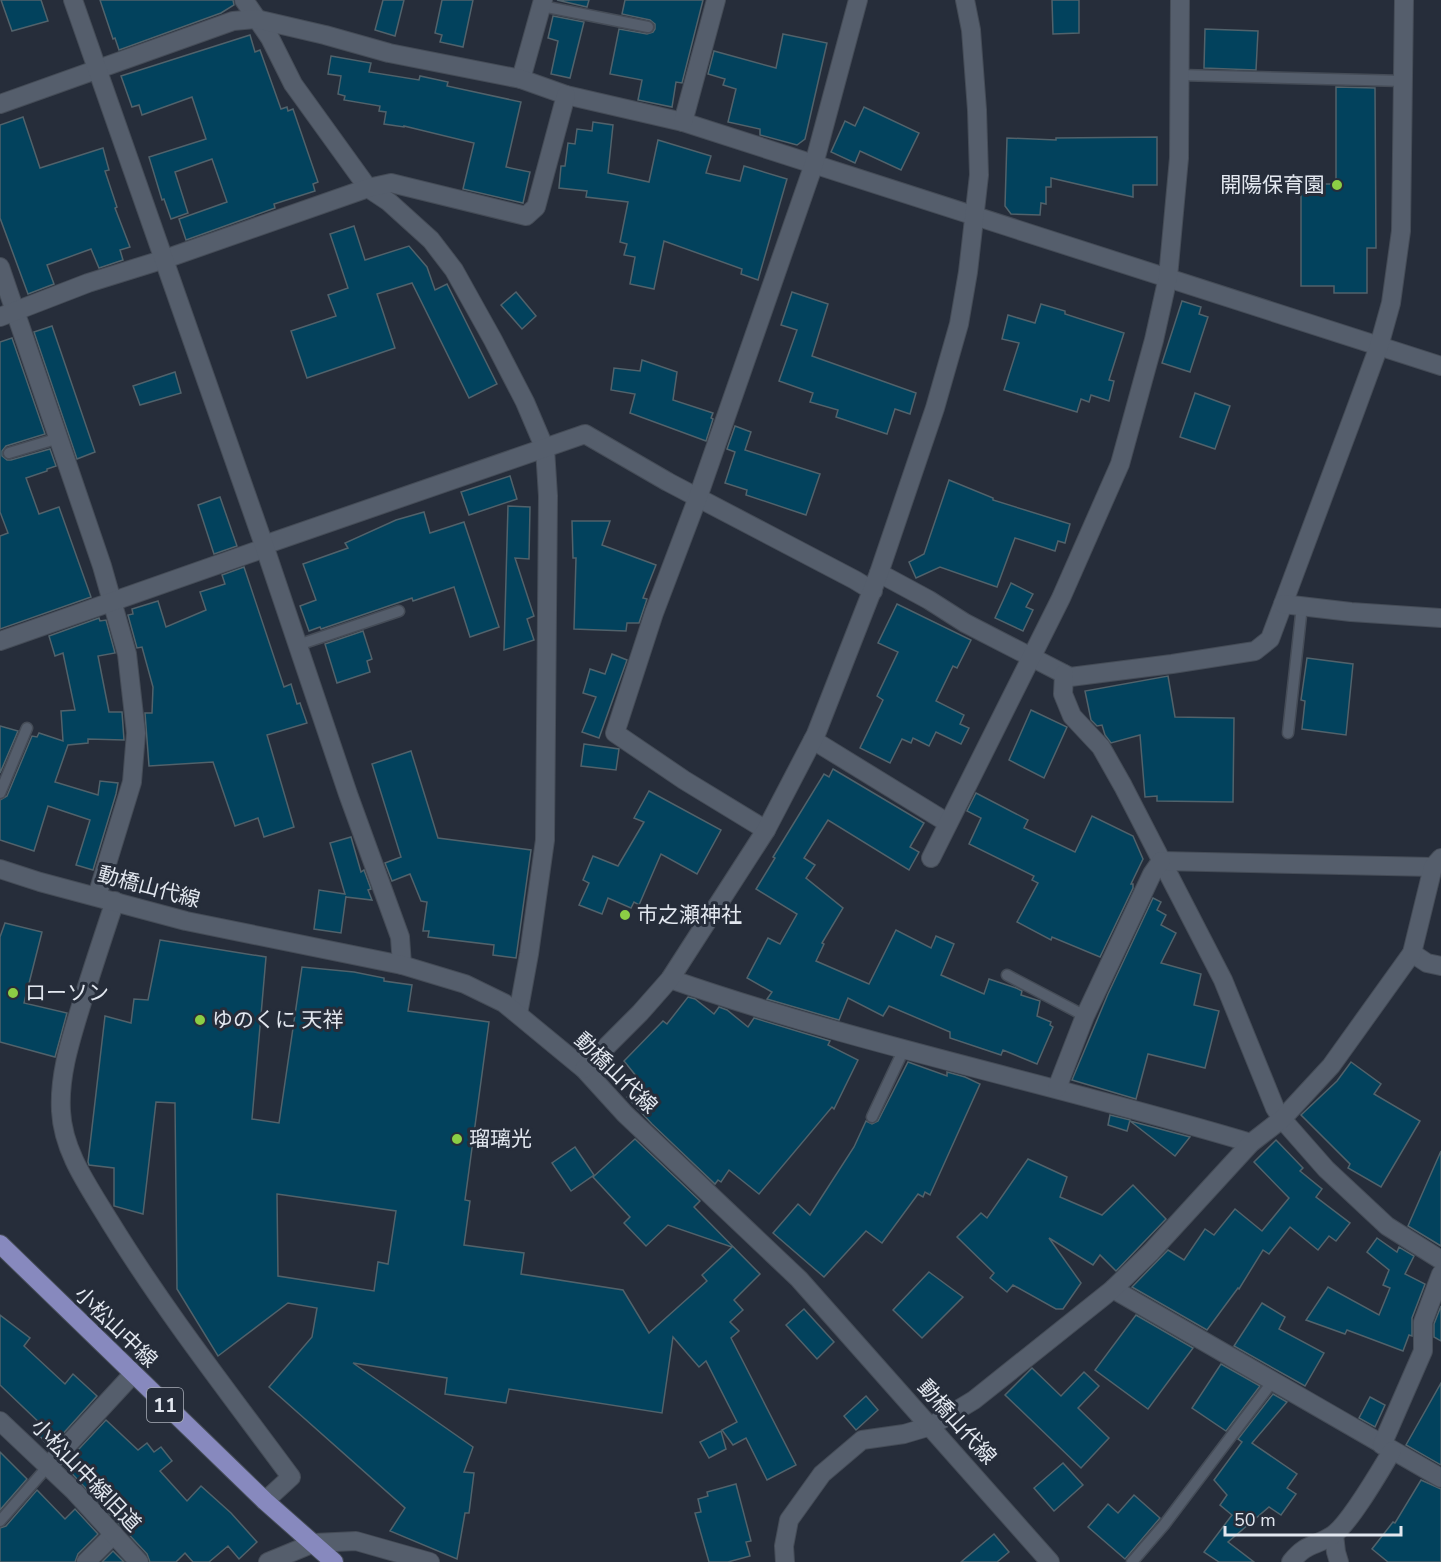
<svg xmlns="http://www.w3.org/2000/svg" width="1441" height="1562" font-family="'Nunito Sans','Noto Sans JP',sans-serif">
<rect width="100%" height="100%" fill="#262d3a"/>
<g fill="#02425d" stroke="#51626b" stroke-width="1.5" fill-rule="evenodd">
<polygon points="1,0 41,0 48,21 12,31"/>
<polygon points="100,0 233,0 234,5 221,13 119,50 115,38 113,39"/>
<polygon points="383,0 404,0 395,36 375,30"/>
<polygon points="442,0 473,0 463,47 440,42 442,35 435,33"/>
<polygon points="557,0 589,0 587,7"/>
<polygon points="625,0 703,0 682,83 676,82 672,107 638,100 642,80 610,74 619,29 647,34 653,32 655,29 655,24 650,20 622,14"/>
<polygon points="1052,0 1079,0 1079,33 1053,34"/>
<polygon points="553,16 584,22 570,78 551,74 558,41 548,38"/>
<polygon points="1205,29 1258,31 1256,70 1204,68"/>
<polygon points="783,34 827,43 805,139 797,145 760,135 760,129 728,122 736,89 723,85 725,79 708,74 714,51 776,68"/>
<polygon points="250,35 255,52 260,50 281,109 287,107 288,111 293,109 318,182 313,184 315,191 274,204 275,208 186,240 179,219 227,202 212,159 175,172 188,213 171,219 164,199 162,200 149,157 206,139 192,97 142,115 139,105 132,107 121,76"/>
<polygon points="331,56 371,63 369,72 419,80 420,76 448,82 447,86 521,102 506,167 530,172 523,203 463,189 474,143 404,126 404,127 384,124 386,112 379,111 380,106 344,100 345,96 338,94 341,76 328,74"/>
<polygon points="1336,87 1375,88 1376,248 1367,248 1367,293 1334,293 1334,286 1301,286 1301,184 1336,184"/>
<polygon points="864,107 919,133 901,170 860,151 855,163 831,152 845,121 855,126"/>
<polygon points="23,117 40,168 103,148 109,170 105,171 117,207 115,208 130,247 120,250 123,260 99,268 91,249 47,265 54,284 28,294 0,218 0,125"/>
<polygon points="593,122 613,125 608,173 649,182 658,140 711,156 706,173 740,181 744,166 787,179 758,280 741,274 742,269 664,241 654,289 630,284 635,257 624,255 627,244 620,242 628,202 586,197 587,191 559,188 561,166 565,166 568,143 575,144 577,129 592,131"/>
<polygon points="1157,137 1157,185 1133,185 1133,197 1051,178 1051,187 1046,187 1046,204 1041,203 1040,215 1011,214 1005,206 1007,138 1056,140 1056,138"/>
<polygon points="354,226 365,260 409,246 427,267 435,290 447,284 497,384 469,398 412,283 377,294 395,348 307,378 291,331 336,316 328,295 348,288 330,234"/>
<polygon points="516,292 536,316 522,329 501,305"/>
<polygon points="792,292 828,304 812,356 916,393 910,414 895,409 887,434 836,417 838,410 810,402 813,393 779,381 797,330 781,325"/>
<polygon points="1182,301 1201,307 1199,314 1208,317 1190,372 1162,363"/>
<polygon points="1041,304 1065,311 1065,314 1124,333 1109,380 1114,381 1109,401 1091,395 1089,402 1081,399 1077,412 1004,390 1019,343 1002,339 1008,315 1035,323"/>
<polygon points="52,326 95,452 77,459 34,332"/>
<polygon points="12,338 45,434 6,446 2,451 2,456 7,460 11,460 50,449 56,466 47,469 47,471 26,478 39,514 59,507 91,597 0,629 0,536 8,533 0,512 0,342"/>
<polygon points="642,360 677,372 673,400 713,413 711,418 713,419 706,441 630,413 635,394 611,390 614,368 640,371"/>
<polygon points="175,372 181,393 140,405 133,386"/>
<polygon points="1195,393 1230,406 1215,449 1180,437"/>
<polygon points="735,426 751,432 745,450 820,474 806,515 746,495 747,490 725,483 735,452 727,449"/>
<polygon points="510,476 517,499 469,515 461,492"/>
<polygon points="949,480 993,498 993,500 1070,524 1065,543 1058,541 1055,551 1015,538 997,587 940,567 916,578 909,562 924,554"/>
<polygon points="220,497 237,546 214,554 198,505"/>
<polygon points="508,506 530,507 529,559 515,558 534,616 527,619 534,640 504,650"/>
<polygon points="424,512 430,533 464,522 499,627 470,637 454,587 413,601 412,598 321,629 320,627 309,631 300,606 316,600 303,564 348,548 345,543 396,520"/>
<polygon points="572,521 610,521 602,545 656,565 643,598 647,599 639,623 627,623 626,631 574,629 576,558 573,558"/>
<polygon points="244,567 284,687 291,684 297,704 300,703 307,723 267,735 294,827 264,837 258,818 235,826 213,762 149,766 145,713 152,713 153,687 142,647 137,648 128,615 133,614 132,609 158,601 166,627 206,610 200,592 225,584 222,575"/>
<polygon points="1011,583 1033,594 1026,607 1033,610 1023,631 995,618"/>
<polygon points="897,604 971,640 957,668 953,666 936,701 964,715 960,724 969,728 961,744 936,732 929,746 913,738 911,743 902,739 890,763 860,748 883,700 877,696 898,652 878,643"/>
<polygon points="99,618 100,621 106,620 115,653 98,656 109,712 122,712 124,740 88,739 88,743 68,745 55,782 98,795 100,781 118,783 116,794 93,870 76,865 90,820 48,806 34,851 0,840 0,800 7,796 32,736 37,737 39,733 63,741 61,711 75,710 63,653 55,656 49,636"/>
<polygon points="363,631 372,659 367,661 370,672 337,683 325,644"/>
<polygon points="612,654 627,660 599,738 582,732 596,697 583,693 590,669 605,674"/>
<polygon points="1307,658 1353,664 1346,735 1302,729 1305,701 1301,700"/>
<polygon points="1168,676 1175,717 1234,718 1233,802 1157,801 1157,796 1145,797 1140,735 1111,743 1105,735 1102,725 1097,726 1091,720 1085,691"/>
<polygon points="1031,710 1067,727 1044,778 1009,760"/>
<polygon points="0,726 18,731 0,773"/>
<polygon points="584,744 619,749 616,770 581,766"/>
<polygon points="411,751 438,838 531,850 516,958 493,955 494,945 428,937 429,931 423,931 427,902 421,901 410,874 392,881 385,863 401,857 372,764"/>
<polygon points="833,769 924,823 910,847 919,852 909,870 828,820 804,858 815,865 806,878 843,908 822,943 824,944 816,961 869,984 896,930 931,948 936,936 954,944 941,975 984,994 989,979 1016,988 1022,991 1021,995 1040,1001 1037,1016 1051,1022 1050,1025 1053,1027 1037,1064 1003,1050 1001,1055 950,1038 950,1032 889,1006 883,1016 848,998 839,1020 767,999 772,992 747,978 768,938 780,944 797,914 756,889 775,858 773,857 824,774 829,777"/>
<polygon points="649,791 721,830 697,874 661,854 639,905 634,902 631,908 608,898 602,914 579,905 589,883 583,880 593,856 618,866 644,822 634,818"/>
<polygon points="976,793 1028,820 1024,828 1075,852 1092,816 1133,836 1143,859 1131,884 1133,884 1133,888 1100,957 1052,937 1051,940 1017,922 1038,883 1032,880 1034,876 969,844 981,818 967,811"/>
<polygon points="351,837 361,872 364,870 371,889 368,890 372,900 346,897 346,896 341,933 314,929 319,890 345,894 330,843"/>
<polygon points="1153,898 1161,902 1157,910 1166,915 1161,925 1176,933 1161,963 1201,974 1194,1005 1219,1011 1205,1068 1148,1054 1136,1099 1072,1080 1108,994"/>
<polygon points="5,923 42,932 24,1003 67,1013 55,1057 0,1042 0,937"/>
<path d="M160 940 266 957 252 1119 279 1123 302 967 354 972 384 978V981L412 985 408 1011 489 1022 465 1200 470 1201 464 1245 524 1253 521 1274 623 1290 649 1333 707 1281 702 1275 732 1247 668 1225 646 1246 624 1223 630 1217 593 1177 635 1139 700 1201 694 1207 760 1274 734 1300 743 1310 730 1322 739 1331 731 1338 796 1465 767 1480 746 1438 733 1445 722 1430 737 1422 706 1361 699 1367 673 1337 662 1413 509 1389 506 1403 445 1394 447 1378 353 1363 473 1447 464 1472 474 1473 469 1513H465L457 1559 390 1531 405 1508 269 1387 312 1337 317 1308 288 1303 218 1356 177 1289 175 1103 156 1102 143 1214 114 1206V1168L89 1165 88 1162 105 1016 131 1023 134 999 148 1000ZM277 1194 396 1211 388 1264 378 1262 374 1291 278 1276Z"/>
<polygon points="688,997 695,999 714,1014 719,1007 727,1010 748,1027 754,1018 830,1041 828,1045 858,1060 834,1109 832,1107 759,1194 729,1170 721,1182 718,1180 715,1184 652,1124 627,1097 641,1082 624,1061 663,1021 667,1024"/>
<polygon points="908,1062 947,1076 947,1072 965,1077 980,1084 930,1195 925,1192 923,1197 918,1194 882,1243 866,1231 824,1277 773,1233 798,1204 810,1215 854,1147 866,1121 872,1124 878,1121"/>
<polygon points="1351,1062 1381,1084 1374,1094 1420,1121 1381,1187 1348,1168 1350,1164 1301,1115 1337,1081"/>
<polygon points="1110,1115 1130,1120 1127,1131 1108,1125"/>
<polygon points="1130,1121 1190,1137 1175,1156"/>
<polygon points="1276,1140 1303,1168 1300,1171 1322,1189 1316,1197 1350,1223 1336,1241 1329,1236 1318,1250 1290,1227 1269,1254 1263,1250 1239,1289 1238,1288 1207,1330 1132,1287 1168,1250 1184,1260 1205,1229 1214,1235 1235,1209 1262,1231 1289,1198 1254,1162"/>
<polygon points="575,1147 594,1175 571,1191 552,1163"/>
<polygon points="1441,1151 1441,1246 1408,1226"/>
<polygon points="1028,1159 1067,1177 1060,1197 1102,1215 1133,1185 1166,1219 1116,1271 1100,1255 1093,1265 1049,1238 1081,1283 1063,1309 1056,1309 1013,1285 1007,1292 990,1278 994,1273 957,1237 981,1213 987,1218"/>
<polygon points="1377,1238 1397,1252 1399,1247 1414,1256 1405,1274 1425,1284 1412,1318 1412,1336 1409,1335 1403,1351 1347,1330 1345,1334 1306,1320 1328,1287 1379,1315 1390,1288 1383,1285 1389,1270 1367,1252"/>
<polygon points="929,1272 963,1297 922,1338 893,1310"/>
<polygon points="1262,1303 1285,1317 1279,1329 1324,1353 1305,1386 1234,1346"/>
<polygon points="1441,1306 1441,1341 1434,1337 1434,1324"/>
<polygon points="804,1309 834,1342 817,1359 786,1325"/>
<polygon points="0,1315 30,1338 24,1346 65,1384 73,1374 97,1396 50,1448 39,1435 46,1429 0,1385"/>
<polygon points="1136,1315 1193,1348 1148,1409 1095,1370"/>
<polygon points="1221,1364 1260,1386 1226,1431 1192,1408"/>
<polygon points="1032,1368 1061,1396 1084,1372 1099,1386 1078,1408 1109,1438 1081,1468 1005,1395"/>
<polygon points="1441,1383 1441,1465 1406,1445"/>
<polygon points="1273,1394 1287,1402 1252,1443 1297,1474 1287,1488 1296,1494 1281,1515 1269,1507 1228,1542 1254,1562 1219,1562 1204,1552 1232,1515 1220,1505 1227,1495 1214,1480 1242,1442 1238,1439"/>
<polygon points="866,1396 878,1410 856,1430 844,1416"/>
<polygon points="1370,1397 1385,1405 1375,1427 1359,1418"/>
<polygon points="106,1420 138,1450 147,1443 154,1452 161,1447 172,1461 160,1471 187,1501 201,1486 231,1513 257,1542 239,1559 228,1546 209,1562 193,1562 185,1553 176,1562 150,1562 147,1554 64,1465"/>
<polygon points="721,1431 726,1449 709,1458 700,1442"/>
<polygon points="0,1452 27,1479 0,1510"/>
<polygon points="1063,1463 1083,1485 1054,1511 1034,1488"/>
<polygon points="1421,1480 1441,1489 1441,1562 1388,1562 1372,1549 1393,1522 1395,1523"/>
<polygon points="736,1484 751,1541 746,1542 750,1556 728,1562 709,1562 695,1513 701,1512 698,1499 708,1496 707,1492"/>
<polygon points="37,1490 65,1519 75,1509 98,1534 78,1554 75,1562 0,1562 0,1528 6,1526"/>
<polygon points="1134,1495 1160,1518 1125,1559 1088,1527 1108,1504 1118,1513"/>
<polygon points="994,1534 1009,1552 997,1562 961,1562"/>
<polygon points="113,1551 124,1562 102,1562"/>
</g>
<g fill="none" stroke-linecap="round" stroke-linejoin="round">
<g stroke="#454c57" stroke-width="13">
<g id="lane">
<polyline points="542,6 648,27"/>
<polyline points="1180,75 1403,81"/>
<polyline points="9,453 59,438"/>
<polyline points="298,645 399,611"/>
<polyline points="1288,733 1302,606"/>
<polyline points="0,793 27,728"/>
<polyline points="1007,975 1085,1016"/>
<polyline points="872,1117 904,1049"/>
<polyline points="0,1521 49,1465"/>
<polyline points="1132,1562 1164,1525 1273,1381"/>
</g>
</g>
<g stroke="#454c57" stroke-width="20">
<g id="street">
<polyline points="244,0 270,38 293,84 368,188 389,202 431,240 454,270 493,340 525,402 545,449 548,496 545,840 529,954 518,1014"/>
<polyline points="521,79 543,0"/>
<polyline points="0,104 233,21 256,19 325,35 389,53 521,79 566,95 683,122 1441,366"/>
<polyline points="683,122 716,0"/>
<polyline points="0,267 102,566 127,654 136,733 132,782 97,896"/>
<polyline points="0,317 88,283 165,259 368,188 391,183 526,216 536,207 566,95"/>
<polyline points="264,545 585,434 668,482 855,580 873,591"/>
<polyline points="879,573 929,600 965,623 1070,677 1172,664 1255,651 1270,639 1354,414 1379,346 1391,303 1401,231 1404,0"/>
<polyline points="1283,604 1351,612 1441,618"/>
<polyline points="0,641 265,548"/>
<polyline points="1064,674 1063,694 1072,716 1101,747 1123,786 1223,980 1275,1108 1282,1119 1326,1169 1387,1226 1441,1260"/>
<polyline points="813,740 948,823"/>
<polyline points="766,830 684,780 615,733 654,613 698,497 814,164 858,0"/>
<polyline points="931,858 1061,598 1120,464 1154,340 1168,277 1179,158 1180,0"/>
<polyline points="1161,861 1433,867"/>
<path d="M115 901C103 937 91 973 80 1009 70 1042 59 1076 61 1111 63 1152 89 1187 110 1222 164 1310 229 1393 291 1477L265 1501"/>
<polyline points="1412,953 1427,963 1441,966"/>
<path d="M670 979C860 1045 1058 1085 1251 1143"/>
<polyline points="1057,1088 1085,1016 1152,874 1161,861"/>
<polyline points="1113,1289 1441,1478"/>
<polyline points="1382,1445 1423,1351 1423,1322 1441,1274"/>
<polyline points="49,1465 133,1374"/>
<polyline points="1334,1535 1336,1552 1339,1562"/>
<polyline points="86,1562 114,1534"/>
<polyline points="268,1562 314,1543 356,1541 430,1562"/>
<polyline points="785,1562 784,1546 789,1520 822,1474 862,1440 904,1434 931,1426 974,1400 1113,1289 1151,1252 1251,1143 1282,1119 1331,1066 1412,953 1433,867 1441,858"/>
<path d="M1291 1562C1307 1542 1315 1547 1333 1535 1350 1523 1380 1471 1392 1451"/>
</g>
</g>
<g stroke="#454c57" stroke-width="20">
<g id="secondary">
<polyline points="73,0 264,545 348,794 400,937 402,965"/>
<polyline points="0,869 40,882 186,921 402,965 465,984 504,1003 584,1069 625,1114 799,1279 1050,1562"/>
<polyline points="584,1069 640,1013 670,979 766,830 816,734 879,573 935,408 959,324 968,272 979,175 977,110 971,30 965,0"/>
<polyline points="0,1421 74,1491 139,1562"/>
</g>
</g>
<g stroke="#454c57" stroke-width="20">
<polyline id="primary" points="0,1244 265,1501 334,1562"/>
</g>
<use href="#lane" stroke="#555e6c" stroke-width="10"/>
<use href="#street" stroke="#555e6c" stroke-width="18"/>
<use href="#secondary" stroke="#555e6c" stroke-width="18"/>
<use href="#primary" stroke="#8789be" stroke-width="18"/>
</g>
<g fill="#8cce45" stroke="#262d3a" stroke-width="2">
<circle cx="1337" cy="185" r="6"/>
<circle cx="625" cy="915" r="6"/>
<circle cx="13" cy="993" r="6"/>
<circle cx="200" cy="1020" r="6"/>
<circle cx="457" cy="1139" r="6"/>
</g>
<g text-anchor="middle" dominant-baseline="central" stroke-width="6" stroke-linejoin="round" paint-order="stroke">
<rect fill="#262d3a" stroke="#aaafb9" stroke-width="1.5" x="147" y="1388" width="36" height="34" rx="4.5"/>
<g font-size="20" font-weight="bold" fill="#e2e7ef">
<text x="165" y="1405">11</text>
</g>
<g font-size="21" fill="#e2e7ef" stroke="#262d3a" text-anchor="start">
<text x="1325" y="185" text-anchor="end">開陽保育園</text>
<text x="637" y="915">市之瀬神社</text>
<text x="25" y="993">ローソン</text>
<text x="212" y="1020">ゆのくに 天祥</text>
<text x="469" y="1139">瑠璃光</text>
</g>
<g font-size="21" fill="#e2e7ef" stroke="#262d3a">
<text transform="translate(149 887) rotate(15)">動橋山代線</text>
<text transform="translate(616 1073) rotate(44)">動橋山代線</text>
<text transform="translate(116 1327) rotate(44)">小松山中線</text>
<text transform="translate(957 1422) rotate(48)">動橋山代線</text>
<text transform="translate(86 1475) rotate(46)">小松山中線旧道</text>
</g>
</g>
<path d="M1225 1526v9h176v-9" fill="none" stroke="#e2e7ef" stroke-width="3"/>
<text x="1234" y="1526" font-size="18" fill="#e2e7ef" stroke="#262d3a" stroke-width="4.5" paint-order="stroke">50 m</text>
</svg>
